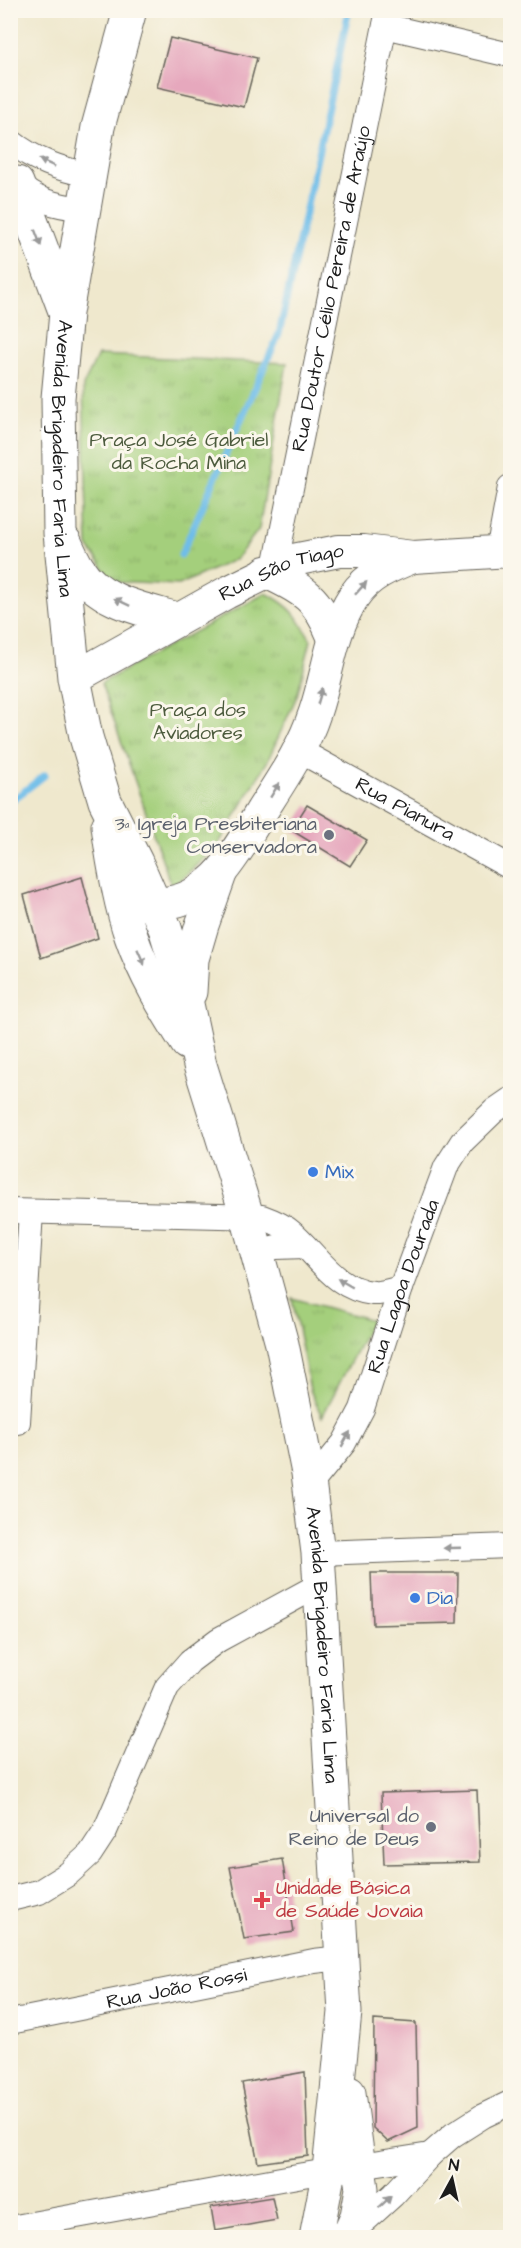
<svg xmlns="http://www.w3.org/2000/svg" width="521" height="2248" font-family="'Architects Daughter',sans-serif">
<defs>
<pattern id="park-tufts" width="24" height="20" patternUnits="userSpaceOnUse" patternTransform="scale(1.5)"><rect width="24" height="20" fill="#a4cf7b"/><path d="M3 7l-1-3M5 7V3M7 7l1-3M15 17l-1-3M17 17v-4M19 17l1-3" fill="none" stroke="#8db16a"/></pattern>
</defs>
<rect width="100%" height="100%" fill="#fbf7ec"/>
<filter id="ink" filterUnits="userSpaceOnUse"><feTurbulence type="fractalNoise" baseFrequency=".0167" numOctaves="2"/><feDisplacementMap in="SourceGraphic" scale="12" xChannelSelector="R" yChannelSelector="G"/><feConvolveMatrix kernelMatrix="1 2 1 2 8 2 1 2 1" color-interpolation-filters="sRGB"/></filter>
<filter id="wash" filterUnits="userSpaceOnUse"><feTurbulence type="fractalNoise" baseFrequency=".008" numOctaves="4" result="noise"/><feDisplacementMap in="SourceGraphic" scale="24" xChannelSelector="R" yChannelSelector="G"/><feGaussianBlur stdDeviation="1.35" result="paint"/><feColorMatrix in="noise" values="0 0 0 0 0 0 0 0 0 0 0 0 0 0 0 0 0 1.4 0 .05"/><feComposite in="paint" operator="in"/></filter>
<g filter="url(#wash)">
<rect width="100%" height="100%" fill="#efe8cd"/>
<g fill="url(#park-tufts)" stroke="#60764c" stroke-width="1.5">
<polygon points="98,355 287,363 259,529 236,559 179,585 113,582 88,546 83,386"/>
<path d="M266 593C292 607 296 614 311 640L297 696 267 762 218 845 172 888 101 683Z"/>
<polygon points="292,1298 372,1320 322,1417 310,1390"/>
</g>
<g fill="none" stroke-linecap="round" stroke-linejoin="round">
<g stroke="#6ebde9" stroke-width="7">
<polyline points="181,555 279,334 349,10"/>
<polyline points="10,802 45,775"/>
</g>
</g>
<g id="blocks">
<g fill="#e6a8bd">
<polygon points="170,38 257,58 244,107 157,87"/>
<polygon points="307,805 367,840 350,866 291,830"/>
<polygon points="82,877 98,938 41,958 24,895"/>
<polygon points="371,1573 458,1573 457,1623 373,1625"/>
<polygon points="477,1790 480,1862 384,1864 381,1793"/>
<polygon points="282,1859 294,1932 244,1939 230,1867"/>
<polygon points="374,2020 416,2023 418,2128 388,2142 373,2128"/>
<polygon points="305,2072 308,2156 258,2163 242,2083"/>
<polygon points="272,2197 277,2220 215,2231 211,2207"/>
</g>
</g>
</g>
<g filter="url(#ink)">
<use href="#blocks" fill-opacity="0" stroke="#66635a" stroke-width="1.5"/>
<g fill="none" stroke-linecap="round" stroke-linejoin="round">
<g stroke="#66635a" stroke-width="26">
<g id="minor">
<polyline points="385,26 510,55"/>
<path d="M10 141C34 160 59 169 89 175"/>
<path d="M16 180C30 201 60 206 83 209"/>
<polyline points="498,552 510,487"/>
<path id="s1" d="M275 567 388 10"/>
<path id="s2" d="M300 751 510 867"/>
<path d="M10 1211 262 1217C273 1221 283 1225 291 1232 318 1255 334 1289 373 1293 381 1294 392 1290 401 1288"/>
<polyline points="257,1252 276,1247 305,1246"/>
<polyline points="18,1422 31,1212"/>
<path id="s3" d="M310 1485 344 1443 362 1409 401 1288 446 1167 462 1142 494 1111 510 1100"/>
<polyline points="318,1553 510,1546"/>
<polyline points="10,1899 39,1892 68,1874 90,1854 105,1831 167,1687 190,1661 218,1640 319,1585"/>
<path id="s4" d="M10 2022 314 1961 341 1958"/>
<polyline points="10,2228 303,2175 430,2155"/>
<polyline points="351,2233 393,2195 430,2155 453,2135 483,2116 510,2103"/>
</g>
</g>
<g stroke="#66635a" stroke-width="34">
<g id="tertiary">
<path d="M266 572C305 590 318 598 334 639"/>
<path id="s5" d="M74 678 226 593 293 560 339 551H364L413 557 510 551"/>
<path d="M130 903C149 906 175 904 192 895 202 889 214 880 221 872 236 854 249 832 261 812 282 779 303 749 315 712 328 674 331 631 354 596 368 575 390 566 413 557"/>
</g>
</g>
<g stroke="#66635a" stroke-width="35">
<g id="secondary">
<path id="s6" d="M130 10 98 127 66 313 58 398 60 533 74 678 86 737 105 801 136 862 165 928 184 990 200 1065 247 1216 282 1344 308 1473 318 1553 345 2012 329 2170 316 2238"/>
<polyline points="17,183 65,311"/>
<path d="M65 542C69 551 73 560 78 568 99 602 142 609 177 619"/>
<path d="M108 826C113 863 119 901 131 936 144 974 165 1009 187 1043"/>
<polyline points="190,992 192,959 202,925 220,874"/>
<polyline points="347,2238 357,2216 362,2189 349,2093"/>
</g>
</g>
<use href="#minor" stroke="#fff" stroke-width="24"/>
<use href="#tertiary" stroke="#fff" stroke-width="32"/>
<use href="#secondary" stroke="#fff" stroke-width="33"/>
</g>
<defs><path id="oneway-solid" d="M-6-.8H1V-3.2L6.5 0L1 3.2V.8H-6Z" transform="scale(1.5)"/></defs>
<g fill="#999">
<use href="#oneway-solid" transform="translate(47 163) rotate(-156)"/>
<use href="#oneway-solid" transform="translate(38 238) rotate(69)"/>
<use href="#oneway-solid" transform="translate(361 588) rotate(-48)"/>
<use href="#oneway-solid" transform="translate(122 602) rotate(-155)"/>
<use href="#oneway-solid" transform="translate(320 696) rotate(-74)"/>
<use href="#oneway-solid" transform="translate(275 790) rotate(-58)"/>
<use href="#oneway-solid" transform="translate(141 957) rotate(66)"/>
<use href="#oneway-solid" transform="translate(345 1283) rotate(-150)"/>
<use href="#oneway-solid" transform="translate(346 1439) rotate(-60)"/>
<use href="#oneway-solid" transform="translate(452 1548) rotate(178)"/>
<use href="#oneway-solid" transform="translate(385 2202) rotate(-43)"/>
</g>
</g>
<g fill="#6b7280" stroke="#fbf7ec" stroke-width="2">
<circle cx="329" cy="835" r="6"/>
<circle cx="431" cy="1827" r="6"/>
</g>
<g fill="#3f7fe0" stroke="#fbf7ec" stroke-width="2">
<circle cx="313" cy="1172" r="6"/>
<circle cx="415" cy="1598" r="6"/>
</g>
<path fill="#e0444e" stroke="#fbf7ec" stroke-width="2" d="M259 1891h6v6h6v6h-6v6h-6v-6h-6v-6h6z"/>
<g text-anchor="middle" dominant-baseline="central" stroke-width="6" stroke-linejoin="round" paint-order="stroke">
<g font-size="20" fill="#1c1c1c" stroke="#fbf7ec">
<text stroke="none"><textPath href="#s1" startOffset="284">Rua Doutor Célio Pereira de Araújo</textPath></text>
<text stroke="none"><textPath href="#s6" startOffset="456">Avenida Brigadeiro Faria Lima</textPath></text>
<text stroke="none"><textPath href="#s5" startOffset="234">Rua São Tiago</textPath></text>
<text stroke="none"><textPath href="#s2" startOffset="120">Rua Pianura</textPath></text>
<text stroke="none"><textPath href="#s3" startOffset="222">Rua Lagoa Dourada</textPath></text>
<text stroke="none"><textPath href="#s6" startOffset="1680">Avenida Brigadeiro Faria Lima</textPath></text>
<text stroke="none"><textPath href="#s4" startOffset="170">Rua João Rossi</textPath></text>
</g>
<g font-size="20" fill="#4c5b3d" stroke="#fbf7ec">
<text x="179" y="440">Praça José Gabriel<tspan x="179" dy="23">da Rocha Mina</tspan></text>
<text x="198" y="710">Praça dos<tspan x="198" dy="23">Aviadores</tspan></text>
</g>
<g font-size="20" fill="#5b616d" stroke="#fbf7ec" text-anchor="end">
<text x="317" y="824">3ª Igreja Presbiteriana<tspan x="317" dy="23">Conservadora</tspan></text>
<text x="419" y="1816">Universal do<tspan x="419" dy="23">Reino de Deus</tspan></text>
</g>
<g font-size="20" fill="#366cbe" stroke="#fbf7ec" text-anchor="start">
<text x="325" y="1172">Mix</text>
<text x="427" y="1598">Dia</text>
</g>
<g font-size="20" fill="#be3a42" stroke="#fbf7ec" text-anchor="start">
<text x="276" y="1888">Unidade Básica<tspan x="276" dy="23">de Saúde Jovaia</tspan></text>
</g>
</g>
<rect width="521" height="2248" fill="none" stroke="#fbf7ec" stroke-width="36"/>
<g transform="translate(452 2179) rotate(8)" stroke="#fbf7ec" stroke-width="4.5" paint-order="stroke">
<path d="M0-4.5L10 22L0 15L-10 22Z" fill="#1c1c1c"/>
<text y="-9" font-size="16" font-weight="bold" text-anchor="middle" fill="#1c1c1c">N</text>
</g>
</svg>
